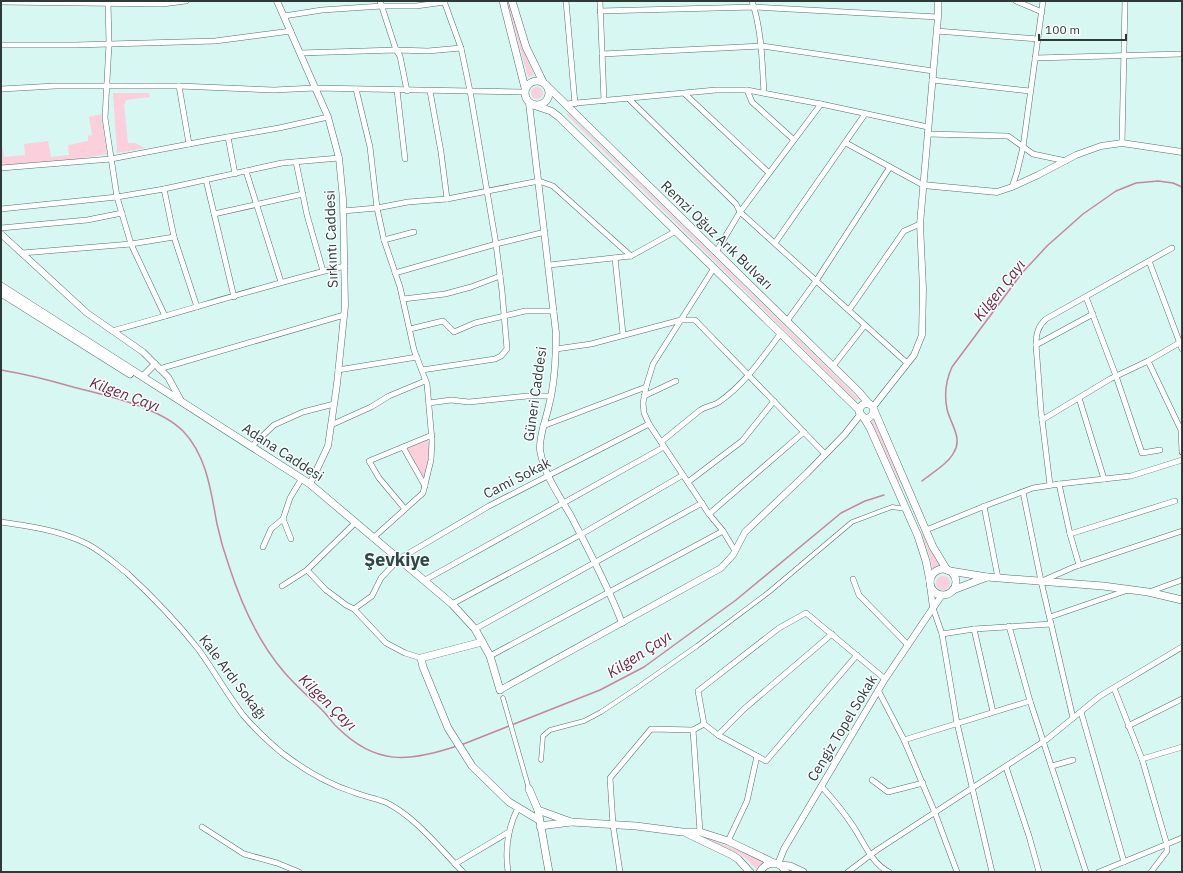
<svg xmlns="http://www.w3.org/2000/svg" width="1183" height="873" font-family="'IBM Plex Sans',sans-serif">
<rect width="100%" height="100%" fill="#d7f7f3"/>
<g fill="#fbcfdb">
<polygon points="507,1 509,1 524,52 534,75 528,77"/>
<circle cx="537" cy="93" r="6"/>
<polygon points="113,93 149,93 150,97 126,100 124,105 128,143 135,143 145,148 117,153"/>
<polygon points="568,113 859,399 856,401 566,114"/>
<polygon points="101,114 107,154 71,160 1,166 1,146 2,145 4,157 25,155 24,144 48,141 51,157 69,155 68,145 88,141 88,136 92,135 89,117"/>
<polygon points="874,420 902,482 900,483 871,422"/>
<path d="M428 438C431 453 428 465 423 479L407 448Z"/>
<polygon points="921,531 923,531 942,566 933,569 929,554"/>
<circle cx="943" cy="583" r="7"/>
<polygon points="698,835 754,856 767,862 758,871 749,861 740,854"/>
</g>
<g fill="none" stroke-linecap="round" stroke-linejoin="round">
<g stroke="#c7869a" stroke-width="1.5">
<path d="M1 370C25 374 49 380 73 387 105 395 159 407 183 431 207 456 211 492 217 524 220 538 224 552 229 566 241 603 258 642 284 672 296 686 311 699 324 712 329 717 332 723 337 727 376 766 409 762 457 746"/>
<path d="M922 481C932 473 949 463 954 452 963 438 950 423 947 409 944 394 946 380 952 367L1022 273 1047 246 1083 214 1116 191 1136 183 1158 181 1173 183 1182 187"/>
<polyline points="461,745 600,690 644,667 736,600 841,513 865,501 884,495"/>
</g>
<g stroke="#53706c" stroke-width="5">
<g id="pedestrian">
<polyline points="503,698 529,789"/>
<polyline points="541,760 543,736 550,730 584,721 601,712 634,690 697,646 769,592 852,522 892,507 906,509"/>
</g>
</g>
<g stroke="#53706c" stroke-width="6">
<g id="minor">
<polyline points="108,1 109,44 105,118 117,197 131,244 165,316"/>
<polyline points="380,1 396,50 400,56 407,91"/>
<polyline points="566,1 575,104"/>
<polyline points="600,1 604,101"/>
<path d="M752 1C762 31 762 62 764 93"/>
<polyline points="1016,1 1042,12"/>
<polyline points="1,2 162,4 186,1"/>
<polyline points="600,11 755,7 938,17"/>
<polyline points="284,16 322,10 382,6 416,6 445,2"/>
<polyline points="937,31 1038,39"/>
<polyline points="1,45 75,45 215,41 291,31"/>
<polyline points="300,53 396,50 428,51 461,48"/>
<polyline points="602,54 762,46 933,71"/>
<polyline points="1035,58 1182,54"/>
<polyline points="932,80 1030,91"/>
<polyline points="179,86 189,144"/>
<polyline points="1,89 55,86 179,86 274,90 315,88 524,92"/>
<polyline points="356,89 370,147 377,208 384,240 400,287 414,350 427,384 432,441 431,460 423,493 373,538"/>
<polyline points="397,90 405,159"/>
<polyline points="747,90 752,102 794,140"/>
<polyline points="430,91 441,152 447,199"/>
<polyline points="685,94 769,173"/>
<polyline points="629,99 736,204 740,212 907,363"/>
<polyline points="566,104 716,90 747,90 821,104 928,127"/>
<polyline points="927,134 1008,136 1033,154 1066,161"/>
<polyline points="228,137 235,174"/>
<polyline points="846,143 923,185"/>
<polyline points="1122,143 1125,1"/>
<polyline points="296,162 307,215 323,271"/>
<polyline points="1,168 111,159 210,140 279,128 328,117"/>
<polyline points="246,171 281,282"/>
<polyline points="206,180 234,297"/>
<polyline points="1012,187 1017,172 1023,147 1043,1"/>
<polyline points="164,189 174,237 197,307"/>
<polyline points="1,209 117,197 164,189 282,163 339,158"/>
<polyline points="343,211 377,208 408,202 447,199 539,181 553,186 631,256"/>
<polyline points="214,214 303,194"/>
<polyline points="1,228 87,220 122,213"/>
<polyline points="384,240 414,232"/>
<polyline points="775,243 865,114"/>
<polyline points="716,252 740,212 821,104"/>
<polyline points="22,253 131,244 174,237"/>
<polyline points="615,258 623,334"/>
<polyline points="1149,261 1182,349"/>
<polyline points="549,265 631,256 676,231"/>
<polyline points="714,268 653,364 646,387 643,403 644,413 649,424 709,514 723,531 735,551"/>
<polyline points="395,273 496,244 545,232"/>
<polyline points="1086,297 1116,376 1142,453 1160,450"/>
<polyline points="403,299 445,294 471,287 500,276"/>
<polyline points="849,310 904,231 920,224"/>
<polyline points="787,321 816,281 890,167"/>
<polyline points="410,329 443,321 454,332 475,323 525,311 554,311"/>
<path d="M112 331C189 310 266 285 345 266"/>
<polyline points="1036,345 1093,314"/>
<polyline points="556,349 591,344 681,320 695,320 825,454"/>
<polyline points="1148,361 1181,430 1182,452"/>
<polyline points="833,366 865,325"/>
<polyline points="159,369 344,315"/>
<polyline points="338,370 417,357"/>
<polyline points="422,370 495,359 501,356 507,349 502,291 496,244 470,91 461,48 444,1"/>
<polyline points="644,396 676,381"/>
<polyline points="1079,398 1104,479"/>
<polyline points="429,403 451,400 469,402 527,396 551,396"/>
<polyline points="1042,420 1110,379 1148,361 1179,343"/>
<polyline points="331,425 371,407 389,396 425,381"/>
<polyline points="543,426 646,387"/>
<path d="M661 442 699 411C705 406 713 406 719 402 745 384 762 358 781 333"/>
<polyline points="251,447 274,425 303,412 334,404"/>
<polyline points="403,447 425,486"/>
<polyline points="688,482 742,441 774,401"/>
<polyline points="1059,484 1070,534 1079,565"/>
<path d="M1050 485 1041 411 1036 345C1036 334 1038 326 1046 319L1172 248"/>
<polyline points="1023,492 1041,581 1073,718"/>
<polyline points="984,506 998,578"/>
<polyline points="405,509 379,478 369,461 432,435"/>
<polyline points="709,514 804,432"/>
<path d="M1 522C29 526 57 530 83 542 99 549 113 562 127 573 153 597 177 622 199 650 214 671 227 694 243 715 254 728 269 742 282 753 303 769 328 784 353 792 363 796 374 798 385 802 415 816 440 849 463 872"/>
<polyline points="926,530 990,504 1033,488 1059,484 1131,476 1182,460"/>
<polyline points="1070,534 1175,501"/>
<polyline points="291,539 283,519 290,498 302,478"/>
<polyline points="263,547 271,529 283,519"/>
<polyline points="307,570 326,590 346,605 354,609 386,643 405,653 421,658"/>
<polyline points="853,579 859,595 908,645"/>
<polyline points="425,580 664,447"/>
<polyline points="1042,581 1074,567 1182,531"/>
<polyline points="282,586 307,570 356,522"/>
<polyline points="1149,592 1182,580"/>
<polyline points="452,604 580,535 683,475"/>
<polyline points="933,608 942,634 957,723 992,872"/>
<polyline points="354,609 372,596 381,578 399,559 489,506 649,424"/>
<polyline points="1050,617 1128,590"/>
<polyline points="1009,626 1030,701 1086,872"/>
<polyline points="475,629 702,503"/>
<polyline points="974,629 993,712"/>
<polyline points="942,634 974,629 1051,624"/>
<polyline points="857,655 766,761 718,735 704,724 698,691 779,628 806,613 885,679"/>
<polyline points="490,656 723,531"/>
<polyline points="1114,688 1142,759 1167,845 1167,851 1151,872"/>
<polyline points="878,690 904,740 935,813 957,872"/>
<polyline points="1081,712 1124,862"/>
<polyline points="1128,726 1182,699"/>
<polyline points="693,730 700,832"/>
<polyline points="718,735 744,709 832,634"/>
<polyline points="904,740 1030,701"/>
<polyline points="1142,759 1182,747"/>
<polyline points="1052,766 1073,760"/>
<polyline points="1006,767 1029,836 1039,872"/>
<polyline points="872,780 888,792 923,783"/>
<path d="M821 786C833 799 843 811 853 826 863 841 872 864 889 872"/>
<polyline points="202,827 244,854 277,863 299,872"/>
<polyline points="728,841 747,801 757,756"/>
<polyline points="455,864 509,832"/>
<path d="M508 872C505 850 508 827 518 808"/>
<polyline points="620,872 613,825 610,778 651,729 693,730 704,724"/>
<polyline points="848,872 877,850 1046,740 1100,696 1182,647"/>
<polyline points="1099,872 1182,838"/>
</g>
</g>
<g stroke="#53706c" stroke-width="7">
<g id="tertiary">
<polyline points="277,1 328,117 339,158 343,199 345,306 337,384 328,446 310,484"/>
<path d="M529 103 556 333C556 357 555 382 549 405 546 420 539 435 540 450 544 475 559 495 571 516 589 551 608 586 622 623"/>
<polyline points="923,185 997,192 1012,187 1038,175 1076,155 1101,146 1122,143 1182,152"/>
<polyline points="1,234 87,313 143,352 168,377 180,399"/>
<polyline points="143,376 155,364"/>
<polyline points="873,407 914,355 922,335 923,289 920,224 938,17 938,1"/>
<polyline points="930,585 933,608 942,595"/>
<polyline points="500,690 721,568 733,555 745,532 807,473 845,434 860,415"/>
<polyline points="778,864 784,849 885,679 933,608"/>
</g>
</g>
<g stroke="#53706c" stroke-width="8">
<g id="secondary">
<polyline points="503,1 525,88"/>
<polyline points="512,1 526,47 543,82"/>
<circle cx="537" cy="93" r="12"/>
<polyline points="546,85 859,392 869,404"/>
<polyline points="533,105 551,111 559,117 859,410"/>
<polyline points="1,286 310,484 452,604 475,629 490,656 500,690"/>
<polyline points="1,293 130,374"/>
<polyline points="874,410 933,547 947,570"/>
<path d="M864 418H869L873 414V407C870 403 865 402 861 406L859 412 864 418 870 428 918 536 926 561 930 581"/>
<circle cx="943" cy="582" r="13"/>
<polyline points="950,571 987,577 953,590"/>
<polyline points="987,577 1103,586 1148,592 1182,600"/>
<polyline points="482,642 421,658 423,667 448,728 472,766 509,802 539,820"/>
<polyline points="529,789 538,810 549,872"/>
<polyline points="538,810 571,822 540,826"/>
<polyline points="571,822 636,826 682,832 700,832 728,841 774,863"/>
<polyline points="686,833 732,855 738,859 750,872"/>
<polyline points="780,865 790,866 803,872"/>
<path d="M760 872C766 861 780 860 786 872"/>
</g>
</g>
<use href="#pedestrian" stroke="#fff" stroke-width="4"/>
<use href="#minor" stroke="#fff" stroke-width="5"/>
<use href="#tertiary" stroke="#fff" stroke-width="6"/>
<use href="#secondary" stroke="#fff" stroke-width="7"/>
</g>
<g text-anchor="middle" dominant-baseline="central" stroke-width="3" stroke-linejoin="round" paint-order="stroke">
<g font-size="14" fill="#2d3a38" stroke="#f8fefd">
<text transform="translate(717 235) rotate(44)">Remzi Oğuz Arık Bulvarı</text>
<text transform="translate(331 239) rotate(-92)">Sırkıntı Caddesi</text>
<text transform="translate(535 394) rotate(-82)">Güneri Caddesi</text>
<text transform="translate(283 452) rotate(33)">Adana Caddesi</text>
<text transform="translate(517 478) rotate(-27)">Cami Sokak</text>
<text transform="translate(233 677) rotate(53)">Kale Ardı Sokağı</text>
<text transform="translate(842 728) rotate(-59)">Cengiz Topel Sokak</text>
</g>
<g font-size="15" font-style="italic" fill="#6f2241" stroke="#f8fefd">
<text transform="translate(999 290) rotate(-52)">Kilgen Çayı</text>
<text transform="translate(125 394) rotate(20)">Kilgen Çayı</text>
<text transform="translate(639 654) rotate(-33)">Kilgen Çayı</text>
<text transform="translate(328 702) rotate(44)">Kilgen Çayı</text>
</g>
<g font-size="18" font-weight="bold" fill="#2d4845" stroke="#f8fefd">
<text x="397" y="559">Şevkiye</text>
</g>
</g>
<rect width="1183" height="873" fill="none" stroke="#2d3a38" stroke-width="4"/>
<path d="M1039 34v6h87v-6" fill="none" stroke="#2d3a38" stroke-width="2"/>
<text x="1045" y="34" font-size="12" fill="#2d3a38" stroke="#f8fefd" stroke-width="3" paint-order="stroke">100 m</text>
</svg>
